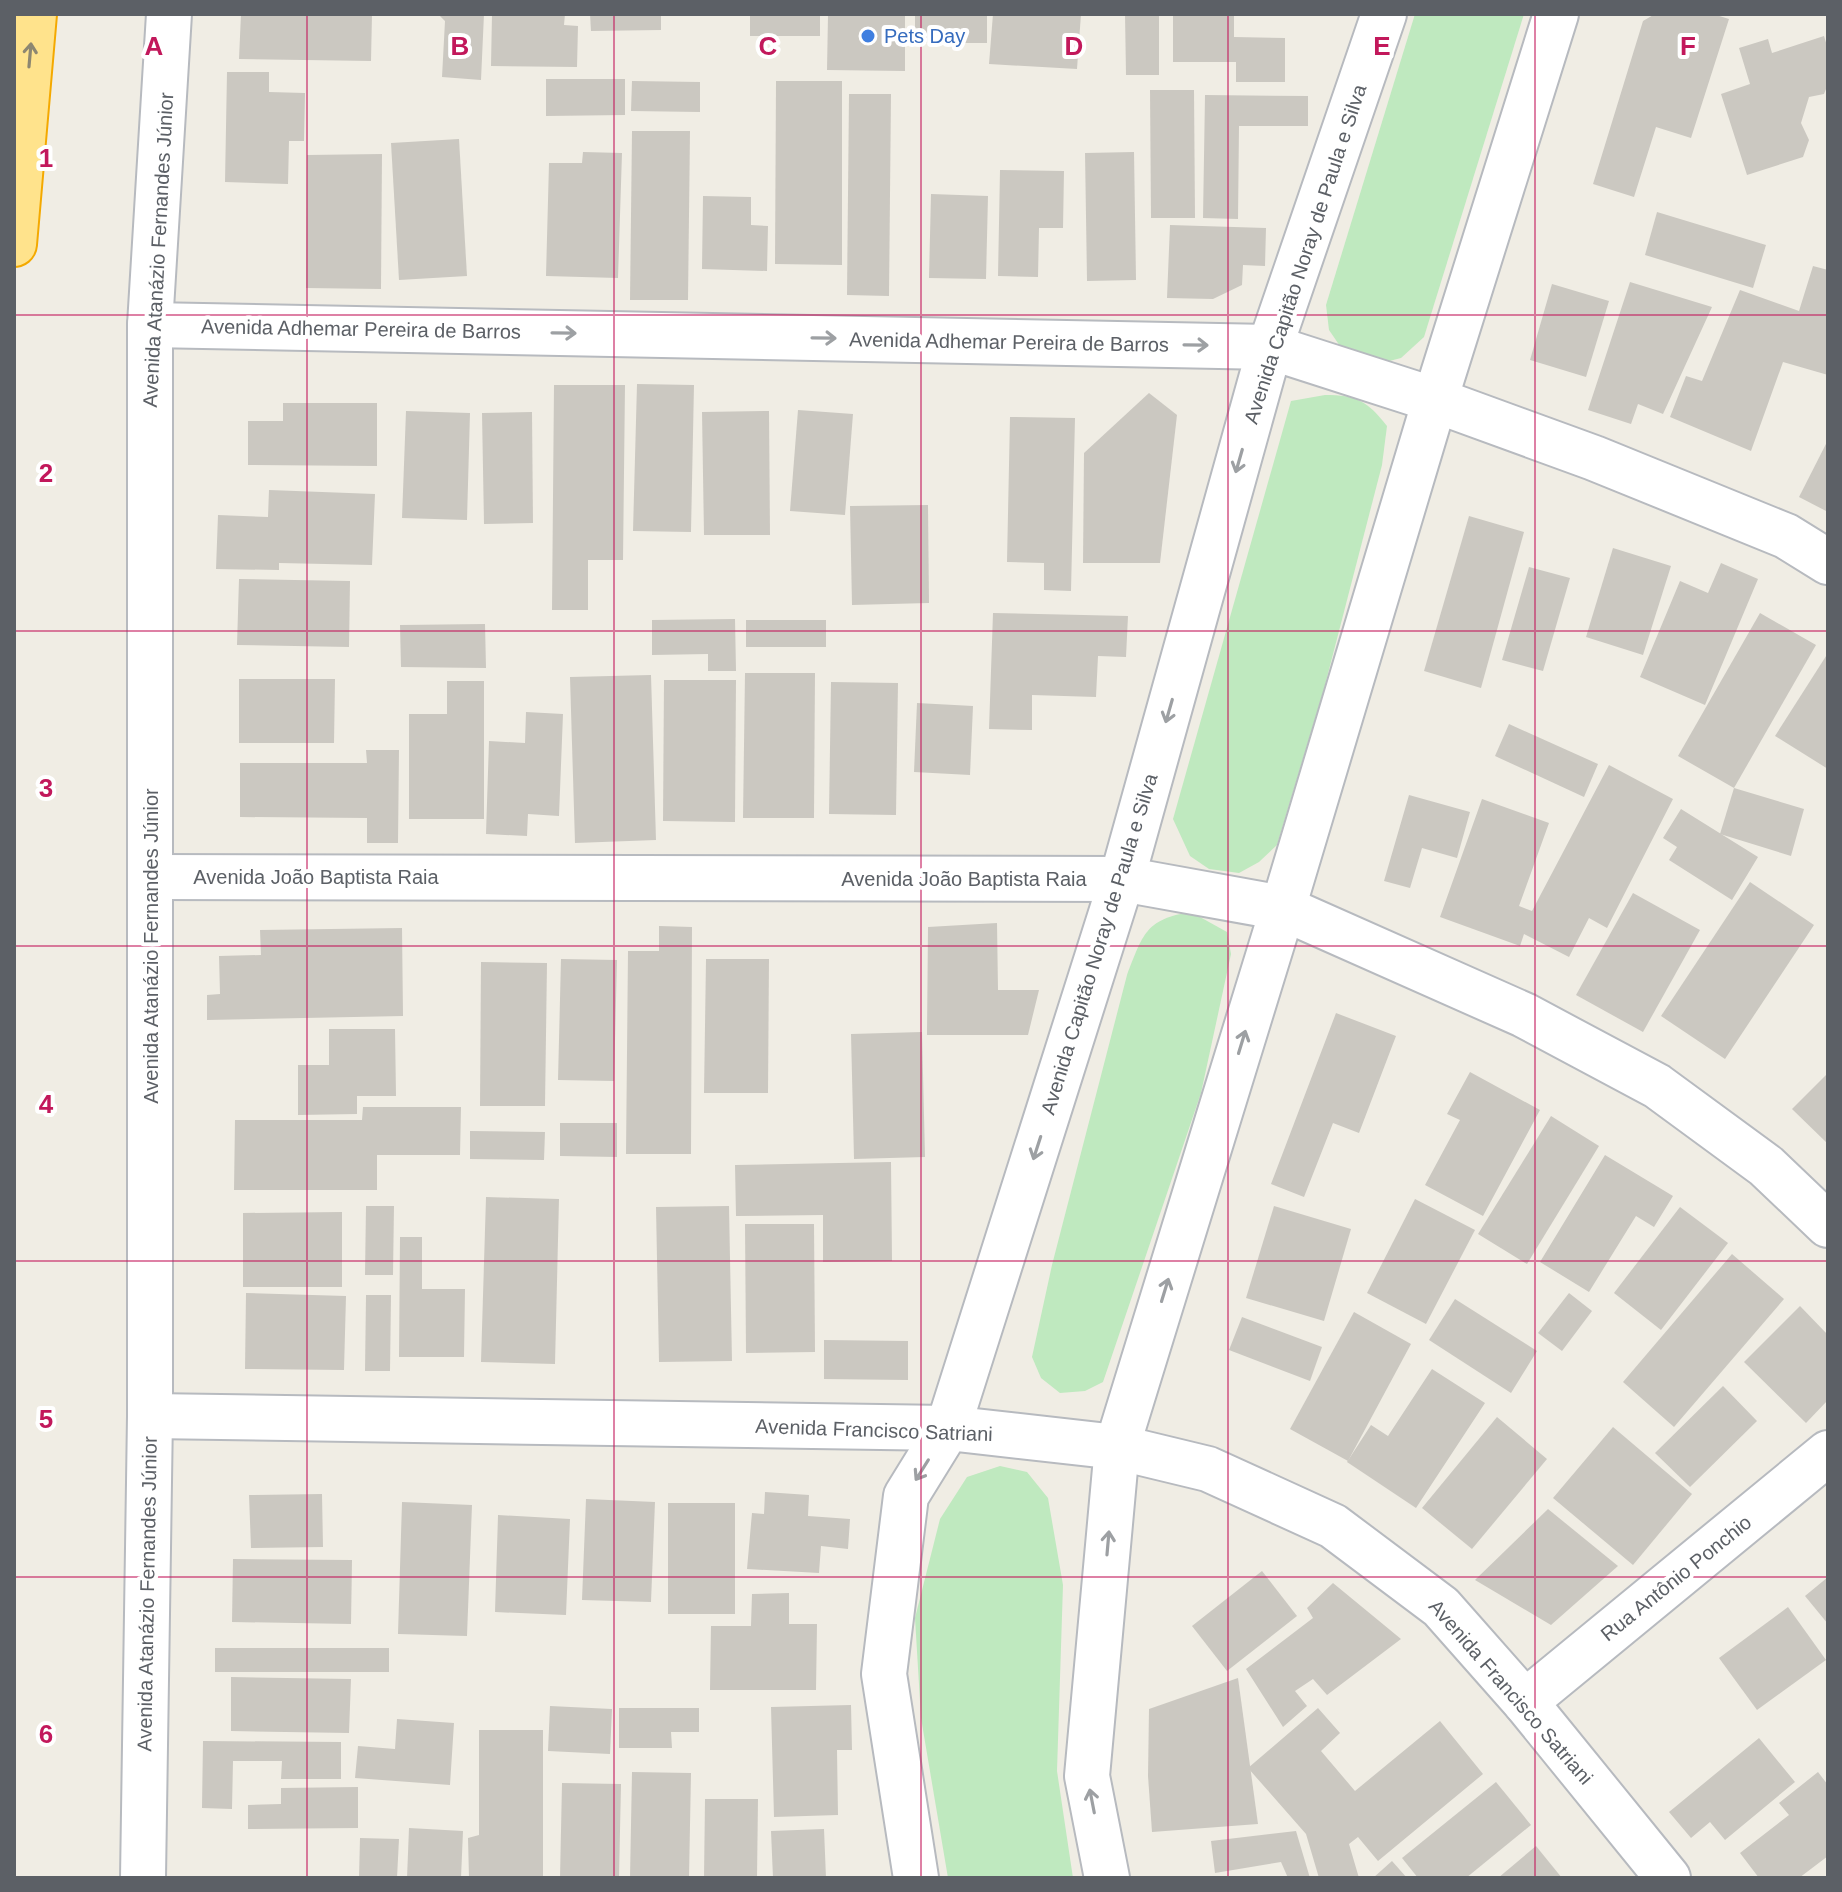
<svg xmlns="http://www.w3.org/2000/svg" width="1842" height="1892" font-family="Arial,sans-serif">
<rect width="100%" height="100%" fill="#f0ede4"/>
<g fill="#bfe9bf">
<polygon points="1415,14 1524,14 1424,337 1401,358 1378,364 1342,349 1329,330 1326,305"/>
<path d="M1325 395C1357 395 1367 401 1387 426L1382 465 1324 689 1277 845 1259 862 1239 873 1209 869 1190 856 1173 819 1291 401Z"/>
<path d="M1191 912 1227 932 1231 954 1201 1093 1103 1382 1085 1391 1060 1393 1041 1378 1032 1357 1052 1265 1127 975C1143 935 1145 919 1191 912Z"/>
<polygon points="1000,1466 1027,1472 1048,1498 1063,1585 1057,1771 1073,1878 948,1878 921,1718 915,1618 940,1519 967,1477"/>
</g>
<g fill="#cbc8c1">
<polygon points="241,14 372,14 371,61 239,59"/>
<polygon points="438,14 484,14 481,80 442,77 445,21"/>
<polygon points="492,14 565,14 564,25 578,26 577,67 491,66"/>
<polygon points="590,14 661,14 661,30 591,31"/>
<rect x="750" y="14" width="70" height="22"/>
<rect x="915" y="14" width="72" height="29"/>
<polygon points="993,14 1081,14 1077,69 989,64"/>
<polygon points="1125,14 1159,14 1159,75 1126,75"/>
<polygon points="1173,14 1234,14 1234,37 1285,38 1285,82 1236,82 1236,62 1173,62"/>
<polygon points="1655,14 1713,14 1729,19 1691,138 1656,127 1634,197 1593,184 1643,21"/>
<polygon points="828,15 905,16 905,71 827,70"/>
<polygon points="1824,36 1828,49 1828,84 1824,94 1809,97 1801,123 1809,140 1803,157 1747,175 1721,94 1750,84 1739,48 1768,39 1772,53"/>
<polygon points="227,72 269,72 269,92 305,93 304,141 289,141 288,184 225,182"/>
<polygon points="546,79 625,79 625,115 546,116"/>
<polygon points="632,81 700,82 700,112 631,111"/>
<polygon points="776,81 842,81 842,265 775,264"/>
<polygon points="1150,90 1194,90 1195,218 1151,218"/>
<polygon points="849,94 891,94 889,296 847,295"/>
<polygon points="1205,95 1308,96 1308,126 1239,126 1238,219 1203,218"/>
<polygon points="632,131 690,131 688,300 630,300"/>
<polygon points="459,139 467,276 399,280 391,143"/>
<polygon points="583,152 622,153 618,278 546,276 549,163 582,163"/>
<polygon points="1134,152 1136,280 1087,281 1085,153"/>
<polygon points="382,154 381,289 306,288 307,155"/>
<polygon points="1000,170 1064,171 1063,228 1039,228 1038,277 998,276"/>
<polygon points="931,194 988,196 986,279 929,278"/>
<polygon points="703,196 751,197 751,225 768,226 767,271 702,269"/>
<polygon points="1657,212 1766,245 1753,288 1645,255"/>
<polygon points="1170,225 1266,228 1265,266 1243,265 1242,285 1213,299 1167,298"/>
<polygon points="1813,266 1828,270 1828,375 1783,362 1751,451 1670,417 1686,376 1702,381 1740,290 1799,311"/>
<polygon points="1630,282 1712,307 1663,414 1638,404 1631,424 1588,410"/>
<polygon points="1552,284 1609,301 1586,377 1530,360"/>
<polygon points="637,384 694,385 691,532 633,531"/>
<polygon points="554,385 625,385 623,560 588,560 588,610 552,610"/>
<polygon points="1149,393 1177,415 1160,563 1083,563 1084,453"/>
<polygon points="283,403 377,403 377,466 248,465 248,421 283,421"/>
<polygon points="798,410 853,414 845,515 790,511"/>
<polygon points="406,411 470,413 467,520 402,518"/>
<polygon points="769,411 770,535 704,535 702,412"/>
<polygon points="532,412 533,523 484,524 482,413"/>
<polygon points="1010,417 1075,418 1071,591 1044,590 1044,563 1007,562"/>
<polygon points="1828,440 1828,512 1799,497"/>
<polygon points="269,490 375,494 372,565 279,563 279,570 216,569 218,515 268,517"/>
<polygon points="928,505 929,603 852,605 850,506"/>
<polygon points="1469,516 1524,532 1481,688 1424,671"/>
<polygon points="1613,548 1671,566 1643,655 1586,637"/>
<polygon points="1721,563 1758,579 1705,705 1640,677 1680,581 1708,593"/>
<polygon points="1529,567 1570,578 1543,671 1502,660"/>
<polygon points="239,579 350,581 349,647 237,645"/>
<polygon points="993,613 1128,616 1126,657 1098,656 1096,697 1032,695 1032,730 989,729"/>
<polygon points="1760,613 1816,645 1734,788 1678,756"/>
<polygon points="735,619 736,671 708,671 708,654 652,655 652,620"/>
<rect x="746" y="620" width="80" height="27"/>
<polygon points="485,624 486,668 401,667 400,625"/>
<polygon points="1828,653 1828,769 1775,736"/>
<polygon points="745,673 815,673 814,818 743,818"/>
<polygon points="651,675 656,840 575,843 570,677"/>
<polygon points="239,679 335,679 334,743 239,743"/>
<polygon points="664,680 736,680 735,822 663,821"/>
<polygon points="447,681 484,681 484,819 409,819 409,714 447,714"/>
<polygon points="831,682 898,683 896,815 829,814"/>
<polygon points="917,703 973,706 970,775 914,772"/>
<polygon points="526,712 563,714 559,816 528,814 527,836 486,834 489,741 525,743"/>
<polygon points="1509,724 1598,764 1584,797 1495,756"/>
<polygon points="366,750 399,750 398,843 367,843 367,818 240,817 240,763 367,763"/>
<polygon points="1609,765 1673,799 1607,928 1589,918 1569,957 1524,934 1520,946 1440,917 1482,799 1549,823 1519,906 1532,911"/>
<polygon points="1734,788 1804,809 1791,856 1720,834"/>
<polygon points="1409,795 1470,812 1457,858 1422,848 1410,888 1384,881"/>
<polygon points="1681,809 1758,857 1732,900 1669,860 1677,847 1663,838"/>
<polygon points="1750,882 1814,925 1725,1059 1661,1016"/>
<polygon points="1633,893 1700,930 1643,1032 1576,995"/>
<polygon points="997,923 998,990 1039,990 1028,1035 927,1035 928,927"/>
<polygon points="659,926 692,927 691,1154 626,1154 628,951 659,951"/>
<polygon points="402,928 403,1016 207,1020 207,995 220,994 219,956 261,955 260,930"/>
<polygon points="561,959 617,960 614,1081 558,1080"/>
<polygon points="706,959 769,959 768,1093 704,1093"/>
<polygon points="481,962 547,963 545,1106 480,1106"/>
<polygon points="1336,1013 1396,1036 1359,1133 1333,1123 1304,1197 1271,1184"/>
<polygon points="329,1029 395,1029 396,1096 357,1096 357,1114 298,1115 298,1065 329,1065"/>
<polygon points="922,1032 925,1157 854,1159 851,1034"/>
<polygon points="1470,1072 1540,1110 1483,1216 1425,1185 1460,1120 1447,1114"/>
<polygon points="1828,1073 1828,1144 1792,1109"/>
<polygon points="363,1107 461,1107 460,1155 377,1155 377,1190 234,1190 235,1120 362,1120"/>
<polygon points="1551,1116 1599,1146 1527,1264 1478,1234"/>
<polygon points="560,1123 617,1123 617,1157 560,1156"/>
<polygon points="470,1131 545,1132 544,1160 470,1159"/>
<polygon points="1605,1155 1673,1196 1654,1227 1636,1216 1589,1292 1540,1262"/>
<polygon points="891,1162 892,1261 823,1262 823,1215 736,1216 735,1165"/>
<polygon points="486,1197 559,1199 555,1364 481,1362"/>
<polygon points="1415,1199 1475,1230 1426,1324 1367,1293"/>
<polygon points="366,1206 394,1206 393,1275 365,1275"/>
<polygon points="729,1206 732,1361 659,1362 656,1207"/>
<polygon points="1274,1206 1351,1229 1324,1321 1246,1298"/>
<polygon points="1680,1207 1728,1243 1661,1330 1614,1293"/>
<polygon points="342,1212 342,1287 243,1287 243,1213"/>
<polygon points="745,1224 814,1224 815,1352 746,1353"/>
<polygon points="400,1237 422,1237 422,1289 465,1289 464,1357 399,1357"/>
<polygon points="1732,1254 1784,1299 1674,1427 1623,1382"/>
<polygon points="246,1293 346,1296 344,1370 245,1369"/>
<polygon points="1569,1293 1592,1311 1562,1351 1538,1333"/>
<polygon points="366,1295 391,1295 390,1371 365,1371"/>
<polygon points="1455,1299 1537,1351 1511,1393 1429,1340"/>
<polygon points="1800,1306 1828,1335 1828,1400 1806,1423 1744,1362"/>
<polygon points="1354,1312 1411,1344 1348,1461 1290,1429"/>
<polygon points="1242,1317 1322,1347 1310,1381 1229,1350"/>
<polygon points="824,1340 908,1341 908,1380 824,1379"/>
<polygon points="1432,1369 1485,1403 1416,1508 1347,1462 1371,1425 1388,1436"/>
<polygon points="1723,1386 1757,1421 1690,1487 1655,1453"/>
<polygon points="1497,1417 1547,1459 1472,1549 1422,1508"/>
<polygon points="1613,1427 1692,1494 1633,1565 1553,1498"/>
<polygon points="765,1492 809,1495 808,1516 850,1519 848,1549 821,1546 819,1573 747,1569 752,1513 764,1514"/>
<polygon points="322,1494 323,1547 251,1548 249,1495"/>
<polygon points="586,1499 655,1502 651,1602 582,1600"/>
<polygon points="402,1502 472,1505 467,1636 398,1634"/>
<rect x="668" y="1503" width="67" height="111"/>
<polygon points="1548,1509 1618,1566 1551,1625 1475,1580"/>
<polygon points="498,1515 570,1519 566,1615 495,1612"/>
<polygon points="233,1559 352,1560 351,1624 232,1622"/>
<polygon points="1262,1571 1297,1616 1227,1671 1192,1626"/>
<polygon points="1828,1577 1828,1624 1805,1596"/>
<polygon points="1333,1583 1401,1639 1327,1695 1313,1679 1295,1691 1307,1706 1283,1727 1246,1669 1313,1618 1307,1608"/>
<polygon points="789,1593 789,1624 817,1624 816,1690 710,1690 711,1626 751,1626 752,1594"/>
<polygon points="1788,1607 1826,1660 1757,1710 1719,1658"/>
<rect x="215" y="1648" width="174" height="24"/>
<polygon points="231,1677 351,1679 349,1733 231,1731"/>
<polygon points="1238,1678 1258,1824 1152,1832 1148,1776 1149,1709"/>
<polygon points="851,1705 852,1750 837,1750 838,1815 774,1817 771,1707"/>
<polygon points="550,1706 612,1709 610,1754 548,1751"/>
<polygon points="619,1708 699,1708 699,1732 671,1732 672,1748 619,1748"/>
<polygon points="1318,1708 1340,1733 1321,1751 1355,1791 1440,1721 1483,1774 1378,1861 1358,1837 1349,1844 1359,1878 1319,1878 1306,1834 1248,1768"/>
<polygon points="397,1719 454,1723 450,1785 355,1778 358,1746 395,1749"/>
<polygon points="479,1730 543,1730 543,1878 469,1878 468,1838 479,1835"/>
<polygon points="1759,1738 1795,1782 1725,1840 1710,1822 1691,1838 1669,1812"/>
<polygon points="203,1741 341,1742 341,1779 281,1779 282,1761 233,1761 232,1809 202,1808"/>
<polygon points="632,1772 691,1773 689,1878 630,1878"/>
<polygon points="1818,1772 1828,1785 1828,1856 1799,1878 1759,1878 1740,1853 1789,1815 1779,1803"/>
<polygon points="1496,1782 1531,1825 1466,1878 1418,1878 1402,1858"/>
<polygon points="562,1783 621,1784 619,1878 560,1878"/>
<polygon points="358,1787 358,1828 248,1829 248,1805 281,1804 281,1788"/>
<polygon points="705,1799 758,1799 757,1878 704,1878"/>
<polygon points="409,1828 463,1831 461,1878 407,1878"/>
<polygon points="824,1829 826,1878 773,1878 771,1831"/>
<polygon points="1296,1831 1310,1878 1288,1878 1281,1862 1215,1873 1211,1841"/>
<polygon points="360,1838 399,1839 397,1878 359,1878"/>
<polygon points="1536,1846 1562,1878 1498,1878"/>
<polygon points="1392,1861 1407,1878 1373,1878"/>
</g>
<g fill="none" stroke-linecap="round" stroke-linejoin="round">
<g stroke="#b7babf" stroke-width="48">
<g id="street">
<polyline points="150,325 1270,347 1435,400 1594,458 1786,536 1828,562"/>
<polyline points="151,877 1122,879 1283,908 1524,1015 1657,1086 1766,1166 1828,1225"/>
<polyline points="150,1416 948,1428 1117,1447 1208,1469 1333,1526 1441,1607 1525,1702 1668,1878"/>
<polyline points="1525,1702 1828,1453"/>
<polyline points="143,1878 150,1416 150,325 169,14"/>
<polyline points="916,1878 884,1674 906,1496 948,1428 1122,879 1270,347 1384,14"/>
<polyline points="1107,1878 1087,1776 1117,1447 1283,908 1435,400 1556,14"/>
</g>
</g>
<g stroke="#f4a900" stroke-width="48">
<polyline id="highway" points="14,244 34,14"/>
</g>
<use href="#street" stroke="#fff" stroke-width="44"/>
<use href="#highway" stroke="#ffe38c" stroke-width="44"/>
</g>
<defs><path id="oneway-shaft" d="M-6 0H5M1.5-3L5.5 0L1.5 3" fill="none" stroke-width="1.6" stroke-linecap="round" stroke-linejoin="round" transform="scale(2)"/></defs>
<use stroke="#8d8771" href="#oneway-shaft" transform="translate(30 55) rotate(-85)"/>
<g stroke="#9da0a3">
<use href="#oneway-shaft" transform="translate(564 333) rotate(1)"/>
<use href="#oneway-shaft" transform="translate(824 338) rotate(1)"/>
<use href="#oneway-shaft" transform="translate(1196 345) rotate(1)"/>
<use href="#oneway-shaft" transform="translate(1239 461) rotate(106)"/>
<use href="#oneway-shaft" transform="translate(1169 711) rotate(106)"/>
<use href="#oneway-shaft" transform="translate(1242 1042) rotate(-73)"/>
<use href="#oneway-shaft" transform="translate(1037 1148) rotate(108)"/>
<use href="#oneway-shaft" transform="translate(1165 1290) rotate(-73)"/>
<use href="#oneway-shaft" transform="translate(922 1470) rotate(122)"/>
<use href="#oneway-shaft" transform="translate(1108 1543) rotate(-85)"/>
<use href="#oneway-shaft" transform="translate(1092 1801) rotate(-101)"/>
</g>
<path fill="none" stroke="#c2185b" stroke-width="2" stroke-opacity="0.55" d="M307 14V1878M614 14V1878M921 14V1878M1228 14V1878M1535 14V1878M14 315H1828M14 631H1828M14 946H1828M14 1261H1828M14 1577H1828"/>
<circle fill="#3f7fe0" stroke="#fff" stroke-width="3" cx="868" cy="36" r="8"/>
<g text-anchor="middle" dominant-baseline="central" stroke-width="8" stroke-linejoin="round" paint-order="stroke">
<g font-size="20" fill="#366cbe" stroke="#fff" text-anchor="start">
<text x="884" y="36">Pets Day</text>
</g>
<g font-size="20" fill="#5c6066" stroke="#fff">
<text transform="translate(158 250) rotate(-87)">Avenida Atanázio Fernandes Júnior</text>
<text transform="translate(1305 254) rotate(-72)">Avenida Capitão Noray de Paula e Silva</text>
<text transform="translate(361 329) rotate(1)">Avenida Adhemar Pereira de Barros</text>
<text transform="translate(1009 342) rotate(1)">Avenida Adhemar Pereira de Barros</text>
<text x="316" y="877">Avenida João Baptista Raia</text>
<text x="964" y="879">Avenida João Baptista Raia</text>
<text transform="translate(1099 944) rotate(-73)">Avenida Capitão Noray de Paula e Silva</text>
<text transform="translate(151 946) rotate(-90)">Avenida Atanázio Fernandes Júnior</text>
<text transform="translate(874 1430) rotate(2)">Avenida Francisco Satriani</text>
<text transform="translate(1676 1578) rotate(-39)">Rua Antônio Ponchio</text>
<text transform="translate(147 1594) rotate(-89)">Avenida Atanázio Fernandes Júnior</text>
<text transform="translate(1511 1692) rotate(49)">Avenida Francisco Satriani</text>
</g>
</g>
<g font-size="26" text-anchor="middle" font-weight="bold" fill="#c2185b" stroke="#fff" stroke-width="8" stroke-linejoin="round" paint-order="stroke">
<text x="154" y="55">A</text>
<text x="460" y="55">B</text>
<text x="768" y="55">C</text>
<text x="1074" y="55">D</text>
<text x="1382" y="55">E</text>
<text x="1688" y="55">F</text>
<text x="46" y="167">1</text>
<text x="46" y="482">2</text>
<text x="46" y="797">3</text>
<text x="46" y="1113">4</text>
<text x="46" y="1428">5</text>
<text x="46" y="1743">6</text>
</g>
<rect width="1842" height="1892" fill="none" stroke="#5c6066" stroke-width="32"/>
</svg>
